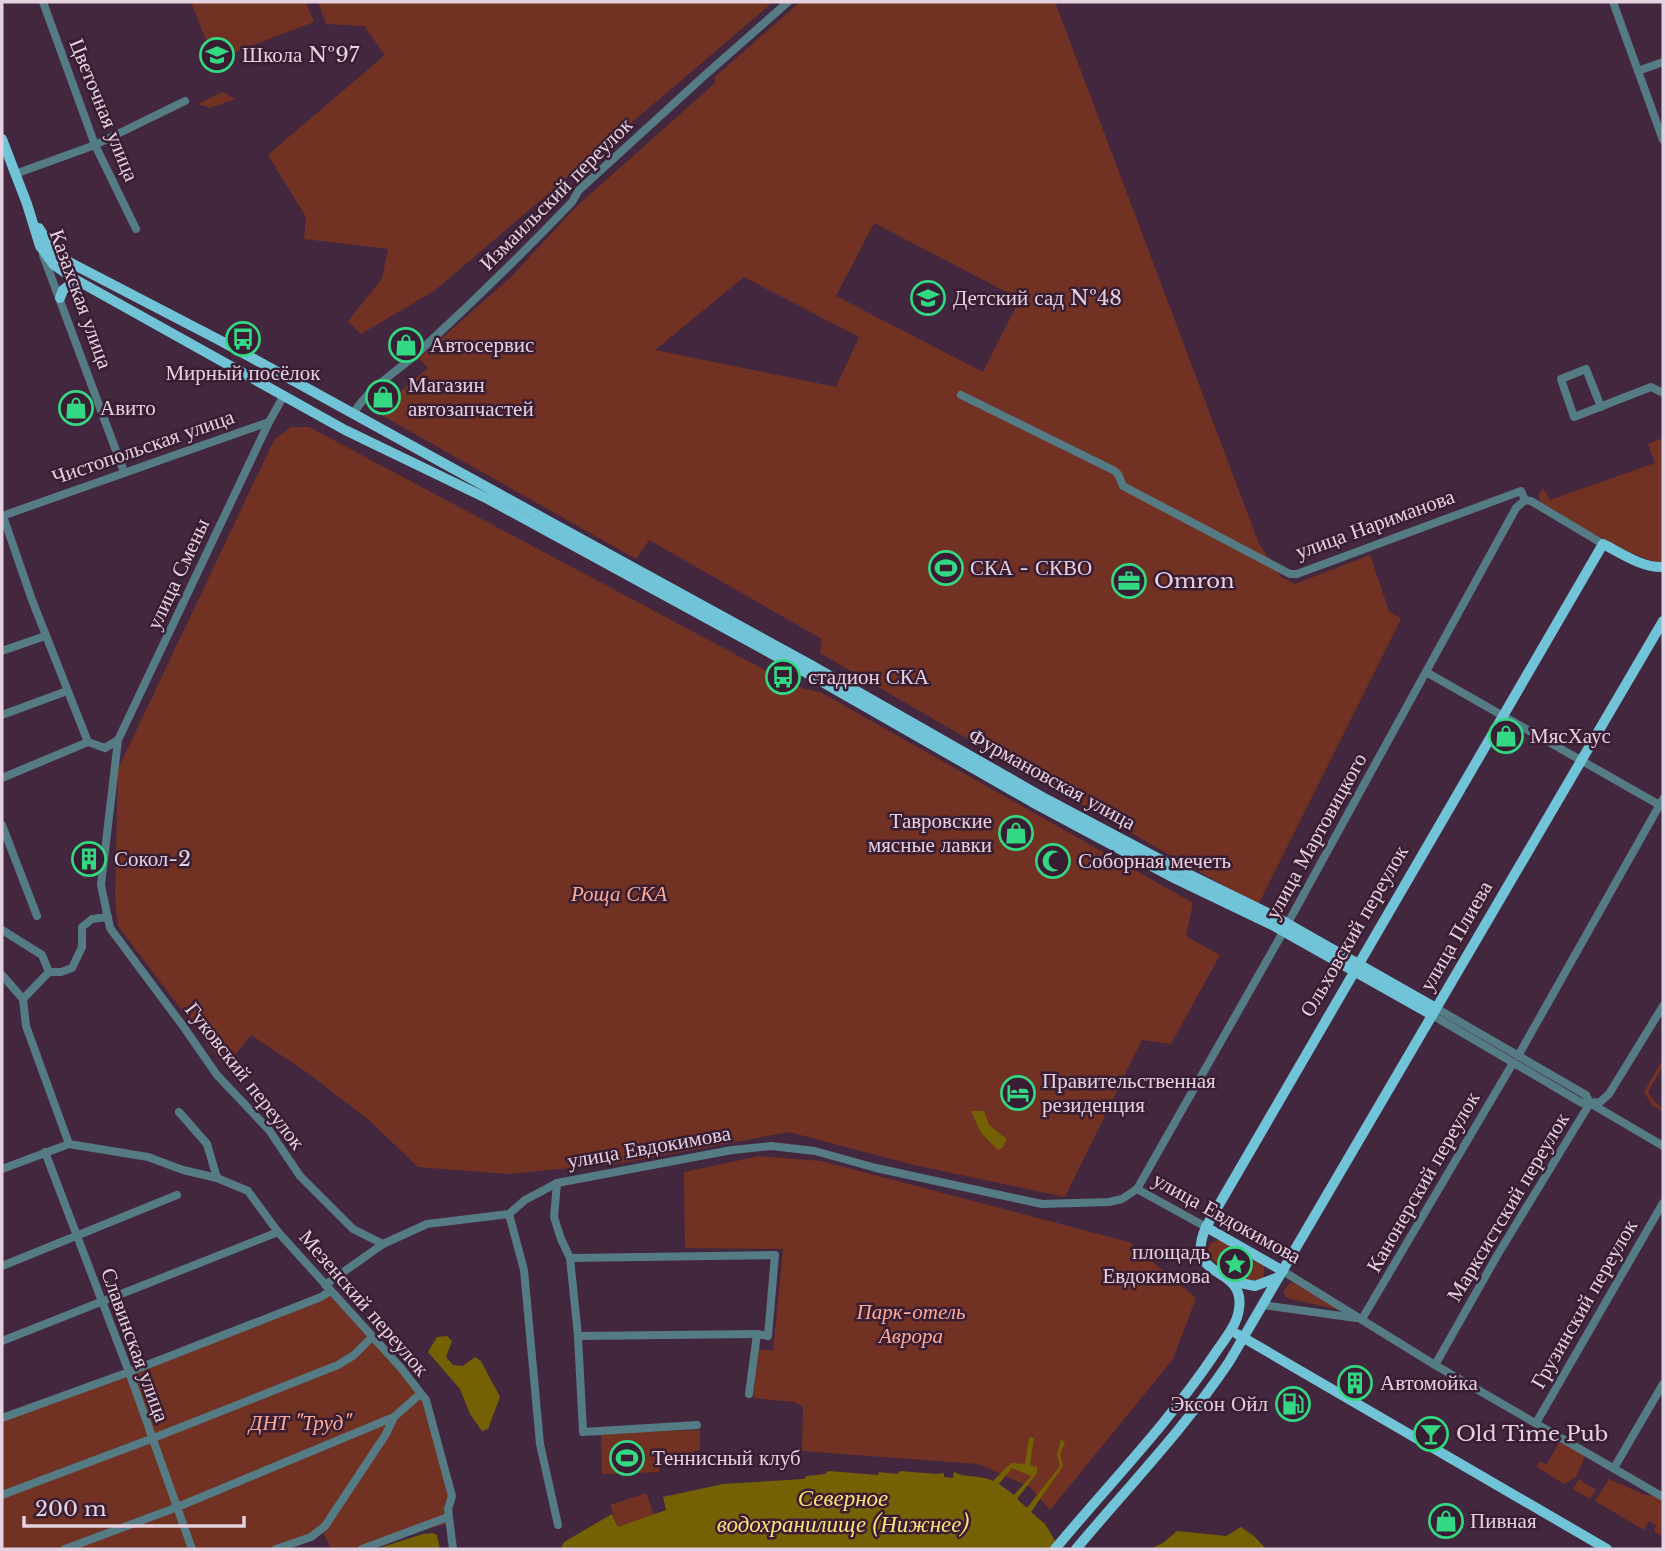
<svg xmlns="http://www.w3.org/2000/svg" width="1665" height="1551" font-family="'Libre Baskerville',serif">
<rect width="100%" height="100%" fill="#43273e"/>
<g fill="#723223" fill-rule="evenodd">
<polygon points="191,2 306,2 314,22 214,60"/>
<polygon points="318,2 773,2 434,291 361,334 348,321 382,279 388,249 304,239 306,217 268,155 385,55 364,26 326,24"/>
<path d="M800 2H1055L1259 544 1281 577 1295 584 1370 555 1389 611 1401 619 1258 905 1057 791 820 653 822 639 649 540 636 559 376 412 428 368 419 358 511 277 577 206 715 83V77ZM874 223 1020 299 983 372 836 296ZM744 277 859 337 836 387 655 350Z"/>
<polygon points="223,92 235,99 210,108 198,104"/>
<polygon points="291,427 309,427 795,686 822,693 1193,903 1186,936 1220,955 1171,1044 1142,1040 1065,1197 914,1165 789,1132 622,1163 508,1174 418,1167 369,1120 305,1071 251,1035 226,1066 221,1062 118,926 115,898 118,769 274,440"/>
<path d="M1663 438V563C1634 560 1566 518 1540 501L1538 496 1543 488 1550 500 1655 463 1648 444Z"/>
<polygon points="1663,1059 1663,1066 1648,1092 1655,1102 1663,1108 1663,1112 1652,1105 1644,1092"/>
<polygon points="760,1156 821,1161 1129,1242 1196,1298 1173,1359 1050,1510 1030,1487 978,1464 802,1451 803,1407 794,1402 753,1398 759,1349 773,1351 783,1249 685,1248 684,1172"/>
<path d="M1221 1239 1264 1266V1277L1258 1282C1254 1282 1250 1282 1246 1281 1232 1278 1186 1248 1221 1239Z"/>
<polygon points="1291,1282 1294,1283 1337,1306 1335,1309 1287,1298 1283,1292"/>
<polygon points="331,1295 393,1363 430,1409 452,1488 447,1524 403,1534 369,1549 331,1549 322,1530 276,1549 2,1549 2,1417"/>
<polygon points="700,1430 700,1450 694,1451 694,1464 659,1465 659,1472 602,1474 601,1433"/>
<polygon points="1560,1441 1585,1456 1576,1477 1564,1484 1537,1467 1539,1462 1547,1464"/>
<polygon points="1579,1479 1596,1490 1590,1499 1573,1489"/>
<polygon points="1609,1479 1645,1495 1656,1496 1663,1500 1663,1536 1654,1532 1656,1526 1649,1521 1644,1530 1595,1501"/>
<polygon points="646,1493 654,1515 618,1527 610,1505"/>
</g>
<g fill="#746104" fill-rule="evenodd">
<polygon points="971,1111 984,1111 989,1125 1007,1139 1003,1147 998,1150 981,1133"/>
<polygon points="447,1336 452,1341 446,1357 453,1365 463,1366 475,1357 481,1361 500,1397 488,1429 482,1431 470,1414 460,1389 428,1352 437,1337"/>
<path d="M1029 1437 1034 1438 1030 1465 1037 1467V1473L1017 1499 1027 1508 1060 1466 1057 1455 1061 1440 1065 1442 1060 1455 1063 1466 1031 1512 1045 1524 1060 1549H561L564 1542 612 1514 618 1527 666 1510 663 1497 723 1484 804 1479 807 1476 825 1474 828 1471 878 1475 879 1472 897 1474 900 1471 936 1474 944 1473V1477L953 1478 954 1472C966 1479 981 1474 993 1481L1011 1463 1025 1464ZM1012 1468 1031 1476 1014 1495 999 1484Z"/>
<polygon points="1241,1527 1255,1537 1266,1549 1150,1549 1163,1543 1177,1531 1226,1536"/>
<polygon points="433,1533 437,1535 440,1549 376,1549 423,1534"/>
</g>
<g fill="none" stroke-linecap="round" stroke-linejoin="round">
<g stroke="#557b85" stroke-width="8">
<polyline points="43,2 95,145 136,229"/>
<polyline points="1613,2 1663,140"/>
<polyline points="1638,71 1663,62"/>
<polyline points="15,174 95,145 185,101"/>
<polyline points="43,255 124,472"/>
<polyline points="961,395 1113,470 1118,474 1123,486 1290,574 1297,574 1521,491 1525,500"/>
<polyline points="1601,407 1586,369 1561,379 1574,417 1651,387 1663,393"/>
<path d="M353 414C370 386 399 371 423 348 474 301 524 252 572 202L579 190 704 76 788 2"/>
<polyline points="269,422 118,740 101,885 110,928 183,1026 217,1075 269,1130 300,1176 353,1229 383,1244"/>
<polyline points="1525,500 1531,501 1603,544"/>
<polyline points="2,516 269,422 283,397"/>
<polyline points="3,516 32,600 88,742 105,748 118,740"/>
<polyline points="2,651 45,636"/>
<polyline points="1426,672 1663,807"/>
<polyline points="2,715 67,691"/>
<polyline points="2,778 88,742"/>
<polyline points="2,825 37,916"/>
<polyline points="2,930 42,955 49,972 23,999"/>
<polyline points="49,972 61,972 72,968 82,947 82,927 92,919 108,917"/>
<polyline points="2,975 23,999 26,1026 69,1144"/>
<polyline points="1436,1008 1586,1095 1590,1103 1663,1146"/>
<polyline points="1432,1015 1582,1103 1600,1102 1609,1094 1663,1006"/>
<polyline points="1518,1056 1663,799"/>
<polyline points="179,1112 207,1144 217,1178"/>
<polyline points="45,1152 129,1372 192,1549"/>
<polyline points="2,1169 69,1144 148,1157 183,1170 217,1178 248,1191 278,1232 401,1368 426,1400 452,1496 448,1509 453,1549"/>
<polyline points="557,1183 554,1217 561,1239 570,1258 578,1336 583,1432 697,1425"/>
<polyline points="1137,1189 1206,1227"/>
<polyline points="509,1214 524,1270 540,1444 558,1525"/>
<polyline points="570,1258 775,1255 768,1336 757,1334 749,1394"/>
<polyline points="2,1266 177,1195"/>
<polyline points="1283,1271 1435,1365 1663,1497"/>
<polyline points="325,1285 383,1244 427,1224 509,1214 525,1200 557,1183 732,1150 771,1146 815,1151 876,1168 1042,1204 1109,1202 1122,1199 1137,1189 1278,941 1516,508 1525,500"/>
<polyline points="1263,1305 1356,1318"/>
<polyline points="1362,1319 1513,1063"/>
<polyline points="578,1336 757,1334"/>
<polyline points="2,1341 278,1232"/>
<polyline points="1435,1365 1498,1254 1590,1103"/>
<polyline points="2,1418 129,1372 321,1297 330,1291"/>
<polyline points="1536,1423 1663,1203"/>
<polyline points="1614,1468 1663,1384"/>
<polyline points="2,1495 151,1439 338,1365 354,1355 371,1338"/>
<polyline points="65,1549 175,1508 394,1417 420,1394"/>
<polyline points="276,1549 311,1537 325,1526 386,1434 394,1417"/>
<polyline points="362,1549 448,1517"/>
</g>
<g stroke="#71c4d7" stroke-width="10">
<polyline points="2,139 27,204 40,246 54,265 71,277 345,430 488,499 805,672 1032,802 1176,879 1272,925 1432,1015"/>
<polyline points="39,228 53,251 67,261 223,342 492,490 809,664 1046,799 1180,870 1276,917 1436,1008"/>
<polyline points="60,298 63,290 76,280 80,284"/>
<polyline points="1206,1227 1283,1271"/>
<polyline points="1231,1281 1255,1286 1279,1277"/>
<polyline points="1237,1334 1607,1549"/>
<path d="M1055 1549C1108 1485 1167 1425 1214 1355 1223 1341 1237 1326 1239 1309 1246 1263 1182 1282 1206 1227L1603 544C1621 553 1642 568 1663 567"/>
<path d="M1076 1549C1128 1487 1184 1429 1229 1362L1663 621"/>
</g>
</g>
<defs>
<g id="school-ring" transform="scale(1.75)"><circle r="9.5" fill="#391d33" stroke="#33d882" stroke-width="1.5"/><path d="M0-5L7-2L0 1L-7-2ZM-4 1L0 2.5L4 1V4Q0 6-4 4Z" fill="#33d882"/></g>
<g id="bus-ring" transform="scale(1.75)"><circle r="9.5" fill="#391d33" stroke="#33d882" stroke-width="1.5"/><path d="M-5-6H5V4H4V6H2V4H-2V6H-4V4H-5ZM-3.5-4V0h7V-4ZM-3.5 1.2v1.5H-2V1.2ZM2 1.2v1.5H3.5V1.2Z" fill="#33d882"/></g>
<g id="shop-ring" transform="scale(1.75)"><circle r="9.5" fill="#391d33" stroke="#33d882" stroke-width="1.5"/><path d="M-5-2.5h2.3a2.7 3.5 0 0 1 5.4 0H5L5.5 6h-11ZM-1.5-2.5h3a1.5 2.3 0 0 0-3 0Z" fill="#33d882"/></g>
<g id="stadium-ring" transform="scale(1.75)"><circle r="9.5" fill="#391d33" stroke="#33d882" stroke-width="1.5"/><path d="M0-5a6.5 5 0 1 0 0 10a6.5 5 0 1 0 0-10ZM-3.5-1.8h7v3.6h-7Z" fill="#33d882"/></g>
<g id="office-ring" transform="scale(1.75)"><circle r="9.5" fill="#391d33" stroke="#33d882" stroke-width="1.5"/><path d="M-6-3h4V-5.5h4V-3h4V5H-6ZM-1-4.5V-3h2v-1.5ZM-6 0V1H6V0Z" fill="#33d882"/></g>
<g id="building-ring" transform="scale(1.75)"><circle r="9.5" fill="#391d33" stroke="#33d882" stroke-width="1.5"/><path d="M-4-6H4V6H1V3H-1V6H-4ZM-2.5-4.3h1.7v1.8h-1.7ZM.8-4.3h1.7v1.8H.8ZM-2.5-1h1.7V.8h-1.7ZM.8-1h1.7V.8H.8Z" fill="#33d882"/></g>
<g id="mosque-ring" transform="scale(1.75)"><circle r="9.5" fill="#391d33" stroke="#33d882" stroke-width="1.5"/><path d="M3.5-4.9A6 6 0 1 0 3.5 4.9A5 5 0 1 1 3.5-4.9Z" fill="#33d882"/></g>
<g id="hotel-ring" transform="scale(1.75)"><circle r="9.5" fill="#391d33" stroke="#33d882" stroke-width="1.5"/><path d="M-6-4.5h1.5V1H6V5H4.5V3h-9V5H-6ZM-4 0a1.8 1.8 0 1 1 3.6 0ZM.5 0V-2.5h3Q6-2.5 6 0Z" fill="#33d882"/></g>
<g id="sight-ring" transform="scale(1.75)"><circle r="9.5" fill="#391d33" stroke="#33d882" stroke-width="1.5"/><path d="M0-6L1.8-2.2L6-1.7L2.9 1.2L3.7 5.4L0 3.3L-3.7 5.4L-2.9 1.2L-6-1.7L-1.8-2.2Z" fill="#33d882"/></g>
<g id="fuel-ring" transform="scale(1.75)"><circle r="9.5" fill="#391d33" stroke="#33d882" stroke-width="1.5"/><path d="M-5.5-6h7V0h2V4h1.3V-2.5L3-4.5l.8-.8L6-3V5H2.5V1h-1V6h-7ZM-4.2-4.7v3.2H.2V-4.7Z" fill="#33d882"/></g>
<g id="bar-ring" transform="scale(1.75)"><circle r="9.5" fill="#391d33" stroke="#33d882" stroke-width="1.5"/><path d="M-6-5H6L.8 .8V4.5H3.5V6h-7V4.5H-.8V.8Z" fill="#33d882"/></g>
</defs>
<g fill-rule="evenodd">
<use href="#school-ring" x="217" y="55"/>
<use href="#school-ring" x="928" y="298"/>
<use href="#bus-ring" x="243" y="339"/>
<use href="#shop-ring" x="406" y="345"/>
<use href="#shop-ring" x="383" y="397"/>
<use href="#shop-ring" x="76" y="408"/>
<use href="#stadium-ring" x="946" y="568"/>
<use href="#office-ring" x="1129" y="581"/>
<use href="#bus-ring" x="783" y="677"/>
<use href="#shop-ring" x="1506" y="736"/>
<use href="#shop-ring" x="1016" y="833"/>
<use href="#building-ring" x="89" y="859"/>
<use href="#mosque-ring" x="1053" y="861"/>
<use href="#hotel-ring" x="1018" y="1093"/>
<use href="#sight-ring" x="1235" y="1264"/>
<use href="#building-ring" x="1355" y="1383"/>
<use href="#fuel-ring" x="1293" y="1404"/>
<use href="#bar-ring" x="1431" y="1434"/>
<use href="#stadium-ring" x="627" y="1458"/>
<use href="#shop-ring" x="1446" y="1521"/>
</g>
<g text-anchor="middle" dominant-baseline="central" stroke-width="5" stroke-linejoin="round" paint-order="stroke">
<g font-size="21" fill="#e5d2e0" stroke="#391d33" text-anchor="start">
<text x="242" y="55">Школа №97</text>
<text x="953" y="298">Детский сад №48</text>
<text x="430" y="345">Автосервис</text>
<text x="243" y="373" text-anchor="middle">Мирный посёлок</text>
<text x="408" y="385">Магазин<tspan x="408" dy="24">автозапчастей</tspan></text>
<text x="100" y="408">Авито</text>
<text x="970" y="568">СКА - СКВО</text>
<text x="1154" y="581">Omron</text>
<text x="808" y="677">стадион СКА</text>
<text x="1530" y="736">МясХаус</text>
<text x="992" y="821" text-anchor="end">Тавровские<tspan x="992" dy="24">мясные лавки</tspan></text>
<text x="114" y="859">Сокол-2</text>
<text x="1078" y="861">Соборная мечеть</text>
<text x="1042" y="1081">Правительственная<tspan x="1042" dy="24">резиденция</tspan></text>
<text x="1210" y="1252" text-anchor="end">площадь<tspan x="1210" dy="24">Евдокимова</tspan></text>
<text x="1380" y="1383">Автомойка</text>
<text x="1268" y="1404" text-anchor="end">Эксон Ойл</text>
<text x="1456" y="1434">Old Time Pub</text>
<text x="652" y="1458">Теннисный клуб</text>
<text x="1470" y="1521">Пивная</text>
</g>
<g font-size="21" fill="#e5d2e0" stroke="#391d33">
<text transform="translate(104 110) rotate(68)">Цветочная улица</text>
<text transform="translate(556 194) rotate(-45)">Измаильский переулок</text>
<text transform="translate(81 299) rotate(70)">Казахская улица</text>
<text transform="translate(143 447) rotate(-19)">Чистопольская улица</text>
<text transform="translate(1375 524) rotate(-20)">улица Нариманова</text>
<text transform="translate(178 574) rotate(-65)">улица Смены</text>
<text transform="translate(1052 779) rotate(29)">Фурмановская улица</text>
<text transform="translate(1316 836) rotate(-61)">улица Мартовицкого</text>
<text transform="translate(1354 931) rotate(-60)">Ольховский переулок</text>
<text transform="translate(1456 936) rotate(-60)">улица Плиева</text>
<text transform="translate(245 1076) rotate(52)">Гуковский переулок</text>
<text transform="translate(649 1147) rotate(-10)">улица Евдокимова</text>
<text transform="translate(1423 1182) rotate(-60)">Канонерский переулок</text>
<text transform="translate(1508 1207) rotate(-59)">Марксистский переулок</text>
<text transform="translate(1227 1218) rotate(29)">улица Евдокимова</text>
<text transform="translate(364 1303) rotate(49)">Мезенский переулок</text>
<text transform="translate(1584 1304) rotate(-60)">Грузинский переулок</text>
<text transform="translate(135 1345) rotate(70)">Славинская улица</text>
</g>
<g font-size="21" font-style="italic" fill="#feaa95" stroke="#391d33">
<text x="619" y="894">Роща СКА</text>
<text x="911" y="1312">Парк-отель<tspan x="911" dy="24">Аврора</tspan></text>
<text x="300" y="1423">ДНТ "Труд"</text>
</g>
<g font-size="23" font-style="italic" fill="#fde176" stroke="#391d33">
<text x="843" y="1498">Северное<tspan x="843" dy="26">водохранилище (Нижнее)</tspan></text>
</g>
</g>
<rect width="1665" height="1551" fill="none" stroke="#e5d2e0" stroke-width="7"/>
<path d="M24 1516v10h220v-10" fill="none" stroke="#e5d2e0" stroke-width="3.5"/>
<text x="35" y="1516" font-size="21" fill="#e5d2e0" stroke="#391d33" stroke-width="5" paint-order="stroke">200 m</text>
</svg>
